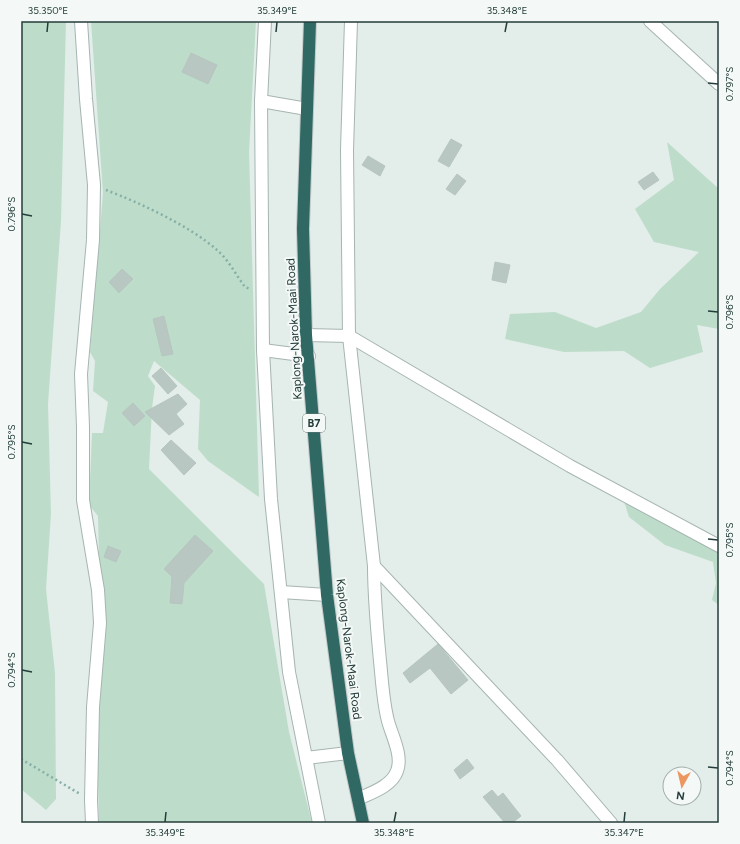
<svg xmlns="http://www.w3.org/2000/svg" width="740" height="844" font-family="Figtree,sans-serif">
<rect width="100%" height="100%" fill="#e3edea"/>
<g fill="#bdddca">
<polygon points="21,21 66,21 61,221 48,404 51,514 46,589 55,673 56,799 46,810 21,789"/>
<polygon points="91,21 256,21 249,152 259,497 208,461 198,449 200,400 154,361 148,376 155,386 152,408 149,469 264,584 289,732 312,823 99,823 97,734 106,625 99,559 98,516 89,505 92,433 103,433 108,402 93,391 95,361 90,352 103,193"/>
<polygon points="667,142 719,189 719,329 697,325 703,352 650,368 624,351 564,352 505,339 510,314 555,312 596,328 641,312 660,289 699,252 654,242 635,209 674,180"/>
<polygon points="624,501 719,551 719,605 712,600 716,583 713,562 665,545 629,517"/>
</g>
<g fill="#b9c7c3" stroke="#b6c6c1">
<polygon points="191,53 217,65 208,84 182,72"/>
<polygon points="451,139 462,145 449,167 438,161"/>
<polygon points="368,156 385,166 380,176 362,165"/>
<polygon points="653,172 659,180 644,190 638,182"/>
<polygon points="457,174 466,181 455,195 446,189"/>
<polygon points="495,262 510,265 506,283 492,280"/>
<polygon points="122,269 133,279 119,293 109,282"/>
<polygon points="164,316 173,354 162,356 153,319"/>
<polygon points="161,368 177,386 168,394 152,376"/>
<polygon points="178,394 187,404 176,414 184,424 169,435 145,412"/>
<polygon points="133,403 145,416 134,426 122,413"/>
<polygon points="171,440 196,463 184,475 161,450"/>
<polygon points="195,535 213,551 184,583 182,604 170,603 172,577 164,569"/>
<polygon points="108,546 121,551 116,562 104,557"/>
<polygon points="438,644 468,680 451,694 430,668 410,683 403,673"/>
<polygon points="467,759 474,768 460,779 454,770"/>
<polygon points="492,790 498,797 503,793 521,816 512,823 505,823 483,797"/>
</g>
<g fill="none" stroke-linecap="round" stroke-linejoin="round">
<g stroke="#a6b5b2" stroke-width="14">
<g id="minor">
<polyline points="81,21 86,99 94,185 93,240 81,374 83,427 83,500 98,590 100,623 93,707 91,800 92,823"/>
<polyline points="265,21 261,101 263,350 271,499 289,672 319,823"/>
<path d="M351 21 347 150 349 336 374 566C374 598 377 629 380 661 382 680 383 702 388 721 392 736 403 756 397 771 392 786 371 793 358 799"/>
<polyline points="650,21 719,84"/>
<polyline points="261,101 307,109"/>
<polyline points="306,335 349,336 570,466 719,546"/>
<polyline points="263,350 309,356"/>
<polyline points="374,566 557,760 611,823"/>
<polyline points="281,592 327,595"/>
<polyline points="306,758 348,753"/>
</g>
</g>
<g stroke="#c2c9c8" stroke-width="14">
<polyline id="highway" points="310,21 303,229 306,335 327,595 348,753 363,823"/>
</g>
<g stroke="#85afa7" stroke-width="2.5" stroke-dasharray="2 3" stroke-linecap="butt">
<path d="M106 190C140 203 190 226 217 250 228 259 236 275 245 287L250 289"/>
<polyline points="21,759 80,794"/>
</g>
<use href="#minor" stroke="#fff" stroke-width="12"/>
<use href="#highway" stroke="#306864" stroke-width="12"/>
</g>
<path fill="none" stroke="#243d3a" stroke-width="1.5" d="M47 32 48 22M276 32 277 22M505 32 507 22M708 83 718 84M22 214 32 216M708 311 718 312M22 442 32 444M708 539 718 540M22 670 32 672M708 767 718 768M165 822 166 812M394 822 396 812M624 822 625 812"/>
<g text-anchor="middle" dominant-baseline="central" stroke-width="4" stroke-linejoin="round" paint-order="stroke">
<rect fill="#f4f9f7" stroke="#627573" stroke-width="1" x="303" y="414" width="22" height="18" rx="3"/>
<g font-size="11" font-weight="bold" fill="#243d3a">
<text x="314" y="423">B7</text>
</g>
<g font-size="12" fill="#243d3a" stroke="#f4f9f7">
<text transform="translate(294 329) rotate(-93)">Kaplong-Narok-Maai Road</text>
<text transform="translate(349 649) rotate(83)">Kaplong-Narok-Maai Road</text>
</g>
</g>
<rect width="740" height="844" fill="none" stroke="#f4f9f7" stroke-width="44"/>
<g transform="translate(682 786) rotate(188)"><circle r="19" fill="#f4f9f7" stroke="#a1aeab"/>
<path d="M0-3L7 15L0 10L-7 15Z" fill="#ec9661"/>
<text y="-6" font-size="11" font-weight="bold" text-anchor="middle" fill="#243d3a">N</text>
</g>
<rect x="22" y="22" width="696" height="800" fill="none" stroke="#243d3a" stroke-width="1.5"/>
<g font-size="10" text-anchor="middle" fill="#243d3a">
<text x="48" y="14">35.350°E</text>
<text x="277" y="14">35.349°E</text>
<text x="507" y="14">35.348°E</text>
<text transform="translate(729 84) rotate(-90)" y="4">0.797°S</text>
<text transform="translate(11 214) rotate(-90)" y="4">0.796°S</text>
<text transform="translate(729 312) rotate(-90)" y="4">0.796°S</text>
<text transform="translate(11 442) rotate(-90)" y="4">0.795°S</text>
<text transform="translate(729 540) rotate(-90)" y="4">0.795°S</text>
<text transform="translate(11 670) rotate(-90)" y="4">0.794°S</text>
<text transform="translate(729 768) rotate(-90)" y="4">0.794°S</text>
<text x="165" y="836">35.349°E</text>
<text x="394" y="836">35.348°E</text>
<text x="624" y="836">35.347°E</text>
</g>
</svg>
